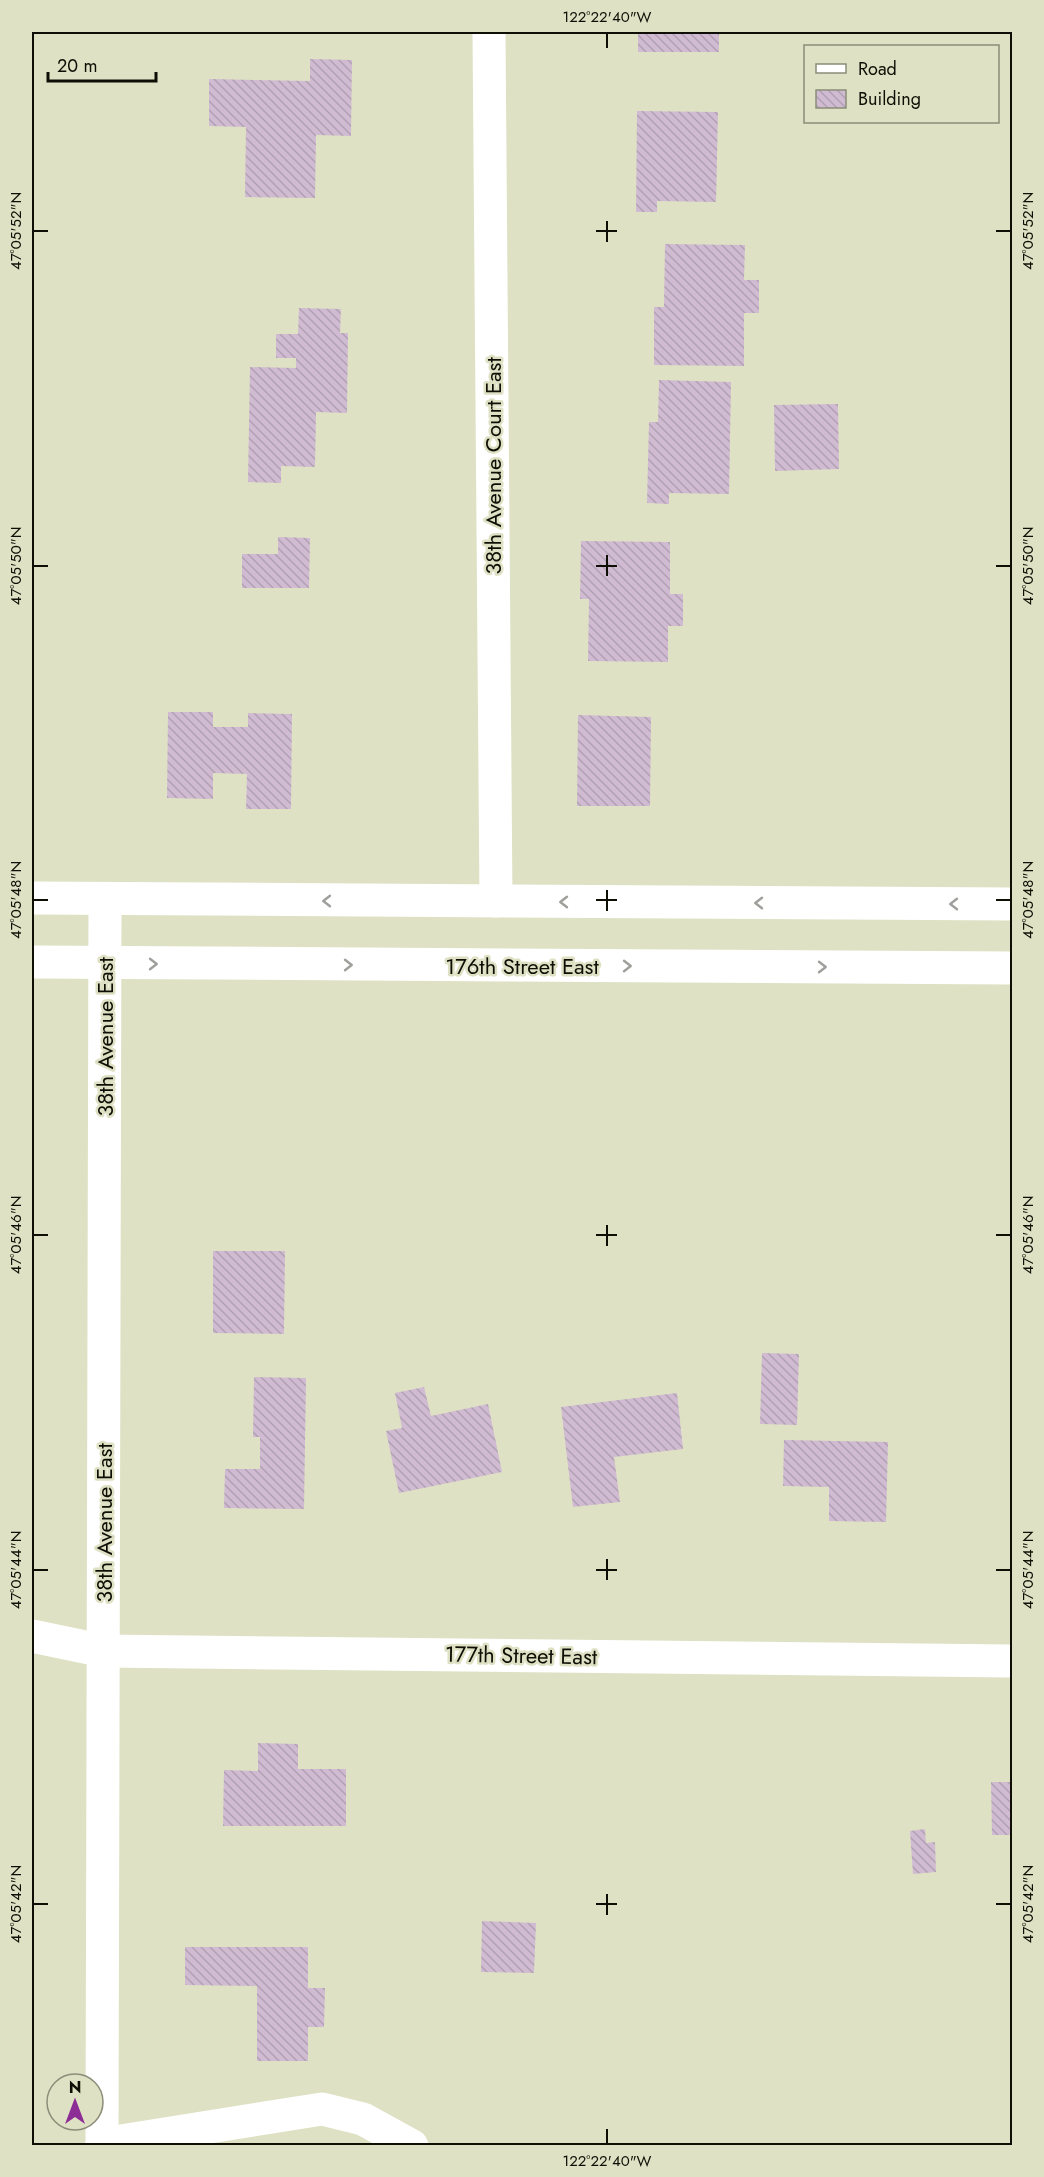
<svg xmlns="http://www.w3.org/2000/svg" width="1044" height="2177" font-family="Jost,sans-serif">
<defs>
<pattern id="building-back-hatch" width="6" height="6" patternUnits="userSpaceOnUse" patternTransform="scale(1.5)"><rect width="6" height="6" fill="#d0bbd2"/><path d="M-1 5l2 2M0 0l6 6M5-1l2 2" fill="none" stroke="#b1a0b3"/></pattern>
</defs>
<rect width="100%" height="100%" fill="#dfe1c4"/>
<g fill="url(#building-back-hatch)">
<polygon points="635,32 719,32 719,52 638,52 638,34"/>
<polygon points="310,59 352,60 351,136 316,135 315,198 245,197 246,127 209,126 209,79 310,81"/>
<polygon points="637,111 718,112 716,202 657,201 657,212 636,212"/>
<polygon points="665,244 745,245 744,280 759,280 759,313 744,313 744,366 654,365 654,307 664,307"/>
<polygon points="299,308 341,309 340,333 348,333 347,413 316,412 315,467 281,466 281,483 248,482 250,367 296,368 296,358 276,358 276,334 298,334"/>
<polygon points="659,380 731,382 729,494 669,493 669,504 647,503 649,422 658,422"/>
<polygon points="838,404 839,469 775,471 774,405"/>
<polygon points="278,537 310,538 309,588 242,588 242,554 278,554"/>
<polygon points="581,541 670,542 670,594 683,594 683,626 668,626 668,662 588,661 589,599 580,599"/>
<polygon points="168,712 213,712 213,727 248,727 248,713 292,714 291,809 246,809 247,774 213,773 213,799 167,798"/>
<polygon points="578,715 651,717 650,806 577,806"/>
<polygon points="213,1251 285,1251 284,1334 213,1333"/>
<polygon points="762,1353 799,1354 797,1425 760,1424"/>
<polygon points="254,1377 306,1378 304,1509 224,1508 225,1469 260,1469 260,1437 253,1437"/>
<polygon points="424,1387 431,1416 488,1404 502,1472 399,1493 386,1431 402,1428 395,1393"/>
<polygon points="677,1393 683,1449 614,1457 620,1502 573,1507 561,1407"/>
<polygon points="784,1440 888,1442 886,1522 829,1521 829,1487 783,1486"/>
<polygon points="258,1743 298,1744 298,1769 346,1769 346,1826 223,1826 224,1770 258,1771"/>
<polygon points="991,1782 1012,1782 1012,1835 992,1835"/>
<polygon points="925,1829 926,1843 935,1842 936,1872 913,1874 910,1831"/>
<polygon points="482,1921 536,1923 534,1973 481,1972"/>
<polygon points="185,1947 308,1947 308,1988 325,1988 324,2027 308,2027 308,2061 257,2061 257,1986 185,1985"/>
</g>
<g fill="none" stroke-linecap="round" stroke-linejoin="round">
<g stroke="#fff" stroke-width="33">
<polyline points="489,32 496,901"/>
<polyline points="32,1636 104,1651 1012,1661"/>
<polyline points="102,2144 322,2109 363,2119 412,2146"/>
<polyline points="102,2146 105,900"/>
</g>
<g stroke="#fff" stroke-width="33">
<polyline points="32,898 1012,904"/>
<polyline points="32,962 1012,968"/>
</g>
</g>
<defs><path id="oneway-chevron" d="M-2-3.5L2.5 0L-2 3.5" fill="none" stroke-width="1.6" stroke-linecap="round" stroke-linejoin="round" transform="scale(1.5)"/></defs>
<g stroke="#9f9f9b">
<use href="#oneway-chevron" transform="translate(327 901) rotate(-180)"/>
<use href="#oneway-chevron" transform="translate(564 902) rotate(-180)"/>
<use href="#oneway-chevron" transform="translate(759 903) rotate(-180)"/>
<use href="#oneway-chevron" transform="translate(954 904) rotate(-180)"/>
<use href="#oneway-chevron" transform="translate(153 964)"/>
<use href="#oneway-chevron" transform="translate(348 965)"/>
<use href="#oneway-chevron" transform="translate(627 966)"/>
<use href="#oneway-chevron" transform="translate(822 967)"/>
</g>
<path fill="none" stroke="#0e0e05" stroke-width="2" d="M607 33V48M607 221V242M33 231H48M596 231H617M996 231H1011M607 555V576M33 566H48M596 566H617M996 566H1011M607 890V911M33 900H48M596 900H617M996 900H1011M607 1225V1246M33 1235H48M596 1235H617M996 1235H1011M607 1559V1580M33 1570H48M596 1570H617M996 1570H1011M607 1894V1915M33 1904H48M596 1904H617M996 1904H1011M607 2129V2144"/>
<g text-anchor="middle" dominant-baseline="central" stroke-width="5" stroke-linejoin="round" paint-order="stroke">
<g font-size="22" fill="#0e0e05" stroke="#dfe1c4">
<text transform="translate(493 466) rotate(-90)">38th Avenue Court East</text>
<text x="522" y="966">176th Street East</text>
<text transform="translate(105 1037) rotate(-90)">38th Avenue East</text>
<text transform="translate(104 1523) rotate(-90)">38th Avenue East</text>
<text transform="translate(521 1655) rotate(1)">177th Street East</text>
</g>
</g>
<rect width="1044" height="2177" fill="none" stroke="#dfe1c4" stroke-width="66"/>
<rect x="804" y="45" width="195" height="78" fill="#dfe1c4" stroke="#8b8d78" stroke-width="1.5"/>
<rect x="816" y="64" width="30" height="9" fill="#ffffff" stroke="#8b8d78" stroke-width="1.5"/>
<text x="858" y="75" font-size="18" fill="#0e0e05">Road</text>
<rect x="816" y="90" width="30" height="18" fill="url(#building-back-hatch)" stroke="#8b8d78" stroke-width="1.5"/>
<text x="858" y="105" font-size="18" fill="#0e0e05">Building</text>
<g transform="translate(75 2102)"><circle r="28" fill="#dfe1c4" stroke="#8b8d78" stroke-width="1.5"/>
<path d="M0-4.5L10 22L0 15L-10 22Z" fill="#8d2d96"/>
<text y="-9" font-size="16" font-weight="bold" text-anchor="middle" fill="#0e0e05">N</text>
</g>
<path d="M48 72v9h108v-9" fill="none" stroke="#0e0e05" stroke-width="3"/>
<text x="57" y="72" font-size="18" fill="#0e0e05" stroke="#dfe1c4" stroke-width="4.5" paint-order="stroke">20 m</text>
<rect x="33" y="33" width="978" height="2111" fill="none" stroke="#0e0e05" stroke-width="2"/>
<g font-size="15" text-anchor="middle" fill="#0e0e05">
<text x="607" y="22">122°22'40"W</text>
<text transform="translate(16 231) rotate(-90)" y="5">47°05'52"N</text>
<text transform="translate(1028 231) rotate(-90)" y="5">47°05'52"N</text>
<text transform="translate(16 566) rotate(-90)" y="5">47°05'50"N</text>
<text transform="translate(1028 566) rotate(-90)" y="5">47°05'50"N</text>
<text transform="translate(16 900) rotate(-90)" y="5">47°05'48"N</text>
<text transform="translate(1028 900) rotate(-90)" y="5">47°05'48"N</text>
<text transform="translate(16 1235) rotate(-90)" y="5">47°05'46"N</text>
<text transform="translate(1028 1235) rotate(-90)" y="5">47°05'46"N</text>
<text transform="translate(16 1570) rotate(-90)" y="5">47°05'44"N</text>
<text transform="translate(1028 1570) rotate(-90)" y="5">47°05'44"N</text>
<text transform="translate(16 1904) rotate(-90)" y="5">47°05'42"N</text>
<text transform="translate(1028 1904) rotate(-90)" y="5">47°05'42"N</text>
<text x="607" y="2166">122°22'40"W</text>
</g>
</svg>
